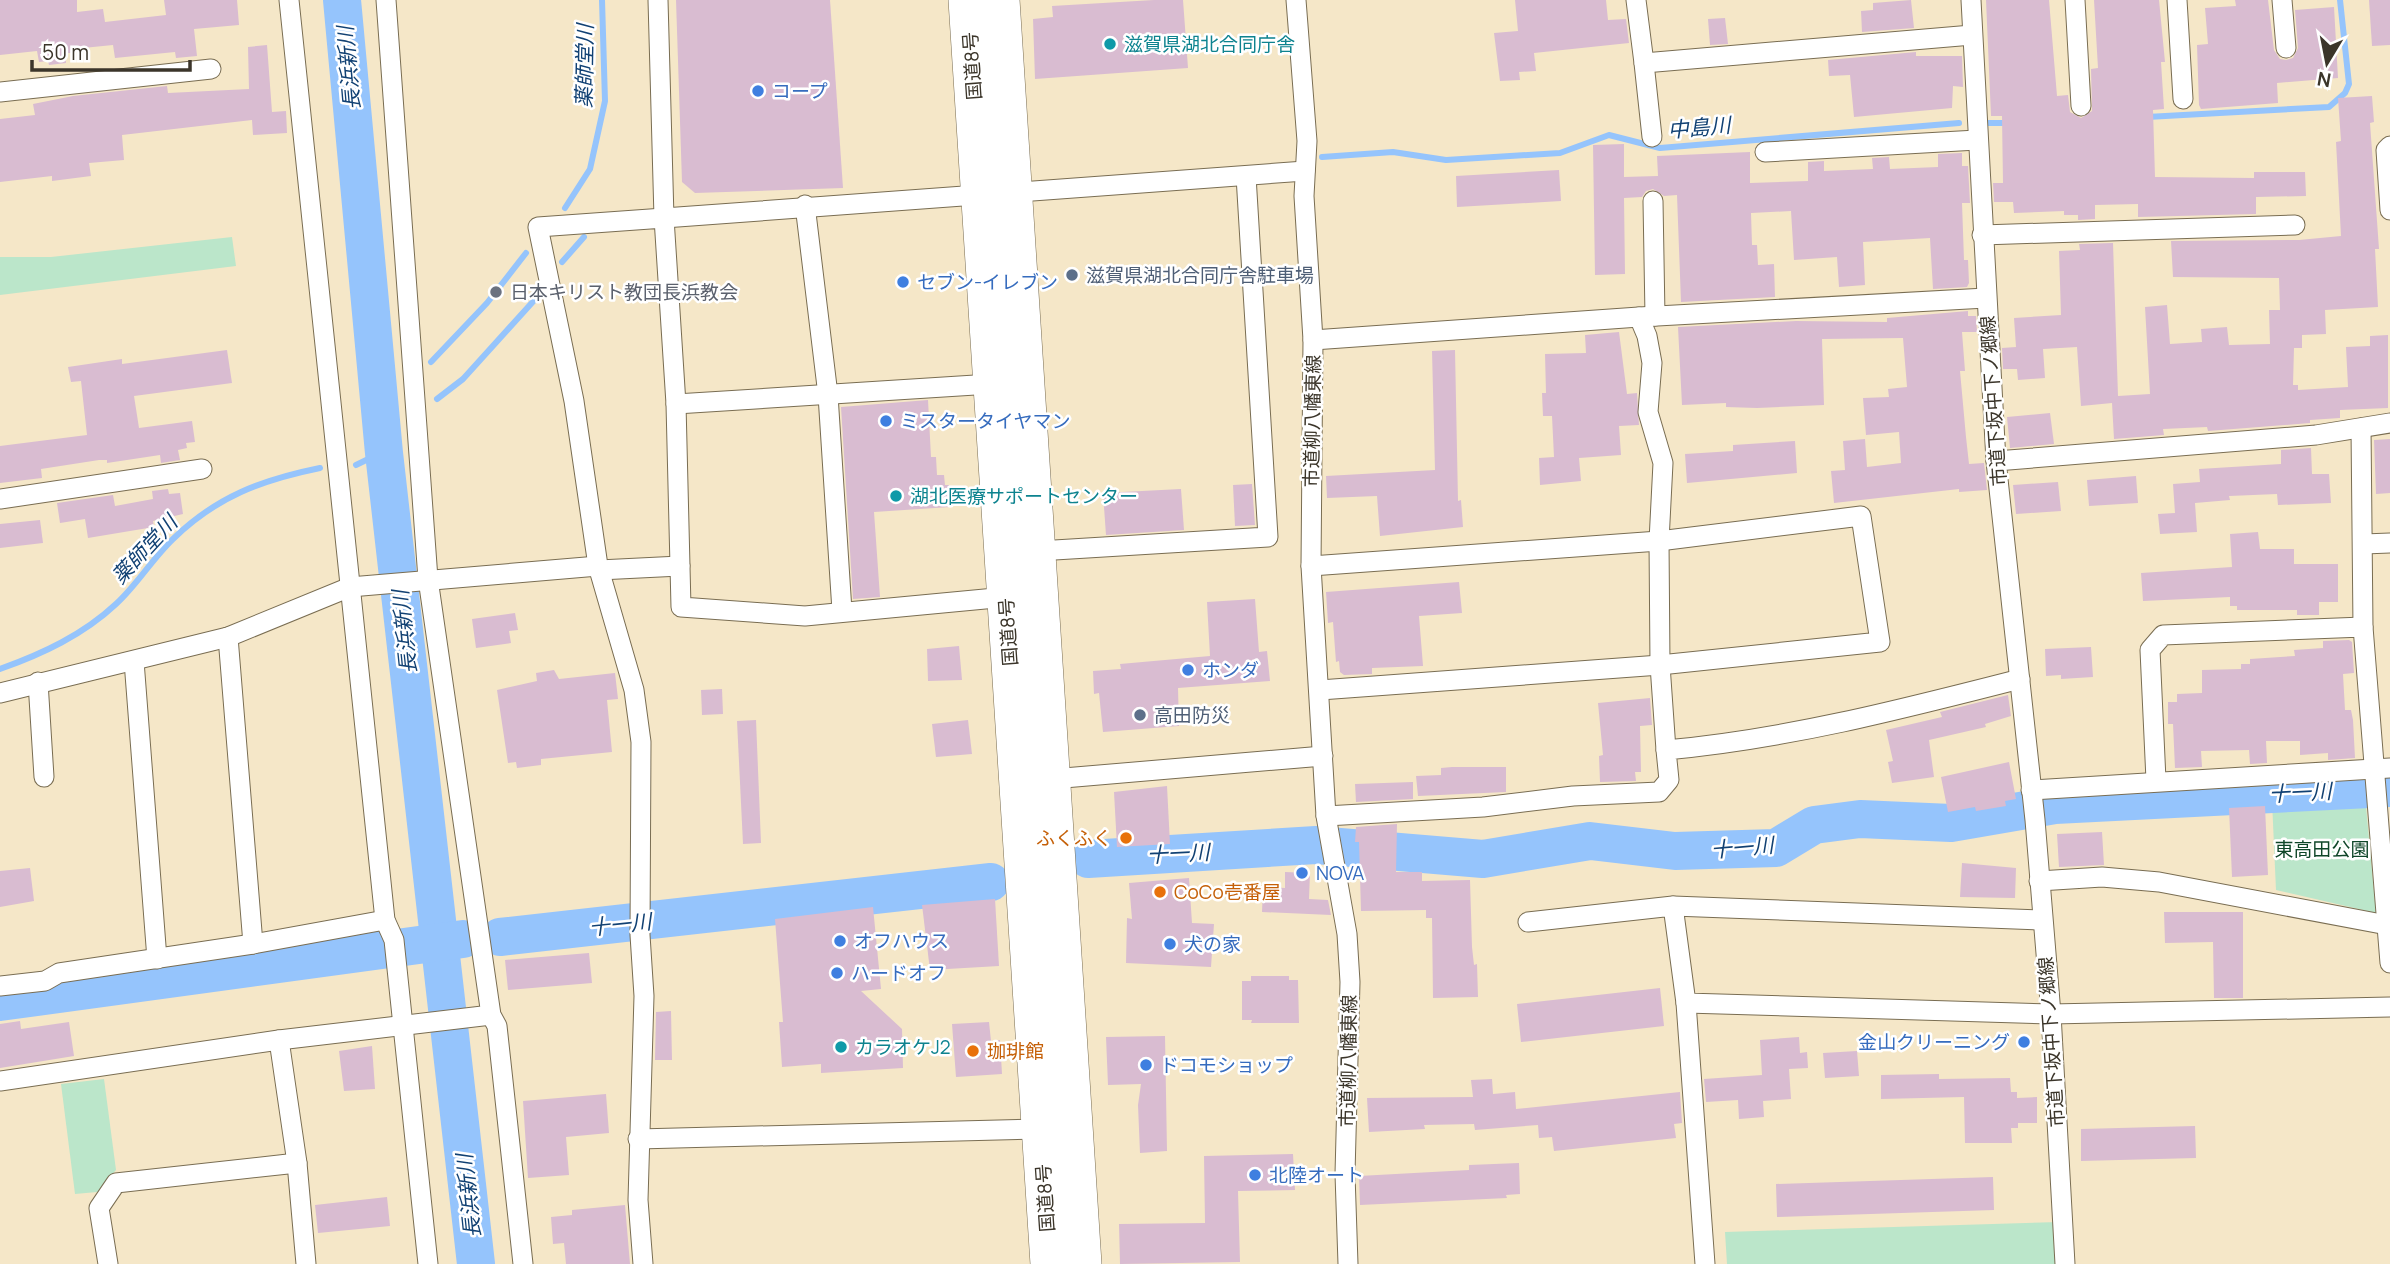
<svg xmlns="http://www.w3.org/2000/svg" width="2390" height="1264" font-family="Manrope,'Noto Sans JP',sans-serif">
<rect width="100%" height="100%" fill="#f5e7c8"/>
<g fill="#bbe6ca">
<polygon points="232,237 236,266 0,295 0,257 51,257"/>
<polygon points="2365,796 2376,913 2276,890 2272,801"/>
<polygon points="104,1079 116,1170 97,1192 75,1194 61,1084"/>
<polygon points="2059,1222 2058,1264 1727,1264 1725,1232"/>
</g>
<g fill="none" stroke-linecap="round" stroke-linejoin="round">
<g stroke="#95c4fc" stroke-width="6">
<polyline points="2147,117 2329,107 2345,93 2349,84 2340,0"/>
<polyline points="1988,123 2011,123"/>
<polyline points="1322,157 1393,152 1446,160 1560,153 1609,135 1660,148 1959,123"/>
<polyline points="565,208 590,169 605,101 602,0"/>
<polyline points="562,262 584,237"/>
<polyline points="431,362 487,303 526,253"/>
<polyline points="437,399 463,379 539,295"/>
<polyline points="379,400 385,396"/>
<polyline points="356,465 393,447"/>
<path d="M0 669C42 654 83 635 116 604 137 585 152 559 173 539 216 497 261 480 320 468"/>
</g>
<g stroke="#95c4fc" stroke-width="38">
<polyline points="342,0 384,453 476,1264"/>
<polyline points="1088,859 1316,845 1483,859 1590,841 1675,851 1776,848 1814,825 1860,819 1951,823 2055,805 2390,788"/>
<polyline points="500,937 991,882"/>
<polyline points="0,1002 463,939"/>
</g>
</g>
<g fill="#d9bcd1">
<polygon points="0,0 77,0 77,12 103,9 105,22 166,15 164,0 237,0 239,25 194,29 197,56 176,58 175,52 115,58 113,45 73,49 73,53 65,53 66,63 49,65 48,61 39,62 37,51 0,55"/>
<polygon points="676,0 830,0 843,188 695,193 682,182"/>
<polygon points="1154,0 1183,0 1188,68 1035,79 1033,19 1053,17 1052,6"/>
<polygon points="1515,0 1606,0 1608,20 1626,19 1629,43 1534,53 1536,71 1519,72 1520,80 1500,81 1494,33 1518,31"/>
<polygon points="1911,0 1914,28 1862,32 1861,11 1873,10 1873,3"/>
<polygon points="1986,0 2049,0 2057,96 2068,95 2070,112 2081,118 2092,111 2091,69 2098,68 2094,0 2159,0 2165,62 2161,62 2164,109 2153,110 2155,177 2254,178 2254,172 2305,172 2306,196 2256,197 2256,214 2138,217 2138,204 2095,205 2095,219 2078,220 2078,215 2064,215 2064,211 2014,213 2013,202 1994,202 1993,183 2003,183 2002,116 1991,116"/>
<polygon points="2235,0 2268,0 2274,50 2280,59 2286,60 2293,58 2298,48 2295,10 2334,7 2338,78 2277,83 2278,103 2201,109 2199,105 2197,45 2208,44 2205,8 2236,6"/>
<polygon points="2369,0 2390,0 2390,45 2372,46"/>
<polygon points="1725,18 1728,44 1710,45 1708,19"/>
<polygon points="267,45 272,112 286,111 287,133 253,135 252,120 122,135 124,160 89,163 91,176 52,181 52,176 0,182 0,119 35,115 33,104 73,96 167,86 168,93 249,89 248,47"/>
<polygon points="1916,52 1916,56 1962,56 1963,87 1953,86 1952,108 1854,117 1850,75 1829,76 1828,60"/>
<polygon points="2372,96 2374,122 2370,123 2379,249 2375,249 2378,307 2325,310 2326,334 2302,335 2302,348 2294,348 2293,385 2298,385 2298,390 2348,387 2346,347 2370,346 2370,336 2388,335 2388,408 2340,410 2340,418 2310,420 2310,423 2208,431 2207,427 2163,429 2164,435 2114,439 2112,403 2081,406 2077,347 2043,349 2045,378 2018,380 2017,369 2003,369 2002,348 2016,347 2014,318 2061,315 2059,251 2080,250 2079,244 2113,243 2118,396 2150,394 2145,307 2167,305 2170,344 2202,342 2201,329 2227,327 2229,345 2270,344 2269,310 2280,310 2279,278 2173,277 2171,241 2299,240 2341,236 2336,142 2341,141 2338,98"/>
<polygon points="1624,144 1624,177 1658,176 1657,156 1750,152 1750,183 1808,181 1808,162 1824,161 1824,171 1873,169 1872,158 1889,157 1890,169 1938,167 1938,154 1962,153 1962,166 1968,166 1970,203 1962,203 1964,260 1968,260 1969,283 1967,287 1933,289 1930,238 1863,242 1865,285 1839,287 1837,257 1794,260 1791,211 1751,213 1752,245 1757,245 1758,265 1774,264 1775,297 1681,302 1677,195 1664,196 1653,189 1646,191 1642,197 1624,198 1625,274 1595,275 1593,145"/>
<polygon points="1559,170 1561,201 1457,207 1456,176"/>
<polygon points="1968,311 1968,316 1976,316 1977,332 1962,332 1965,371 1960,371 1966,437 1969,464 1984,463 1987,490 1959,492 1959,489 1834,503 1831,471 1845,470 1843,441 1865,439 1867,467 1901,463 1899,432 1866,435 1863,398 1889,397 1888,389 1907,387 1903,338 1822,339 1824,405 1757,408 1726,407 1726,403 1682,405 1678,327 1796,321 1887,322 1887,318"/>
<polygon points="1619,332 1627,394 1637,393 1639,425 1619,426 1621,455 1579,458 1581,481 1540,485 1539,458 1554,457 1552,416 1543,416 1542,393 1546,393 1545,354 1586,353 1585,335"/>
<polygon points="227,350 232,383 134,396 139,428 192,421 195,442 186,443 187,448 178,450 180,460 161,463 160,455 107,463 107,460 99,460 41,469 42,478 0,483 0,446 87,435 81,381 71,382 68,367 122,359 122,364"/>
<polygon points="1455,350 1458,501 1461,500 1463,527 1380,536 1377,496 1327,498 1326,476 1435,470 1432,351"/>
<polygon points="928,400 931,457 936,457 937,475 944,475 945,485 949,485 950,507 874,512 880,597 853,599 841,407"/>
<polygon points="2050,413 2054,444 2010,448 2007,417"/>
<polygon points="2390,439 2390,493 2376,494 2374,440"/>
<polygon points="1795,441 1797,473 1687,483 1685,454 1733,451 1733,445"/>
<polygon points="2311,448 2312,474 2329,474 2331,503 2278,505 2277,494 2229,496 2230,500 2195,503 2197,532 2160,534 2158,514 2175,513 2173,484 2200,482 2199,469 2281,464 2281,450"/>
<polygon points="2136,476 2138,503 2089,506 2087,480"/>
<polygon points="2058,482 2061,511 2016,514 2013,485"/>
<polygon points="1252,484 1255,525 1235,526 1233,485"/>
<polygon points="168,489 169,494 180,493 183,514 153,521 154,527 88,538 85,519 60,523 57,503 113,495 115,506 153,499 152,491"/>
<polygon points="1181,489 1184,530 1106,535 1103,493"/>
<polygon points="40,520 43,543 0,548 0,524"/>
<polygon points="2258,532 2260,549 2294,549 2294,564 2338,564 2338,602 2319,602 2319,615 2297,615 2297,610 2237,610 2237,606 2230,606 2230,597 2143,601 2141,573 2232,567 2230,534"/>
<polygon points="1459,582 1462,613 1419,616 1423,666 1372,668 1372,674 1344,675 1340,672 1339,661 1336,662 1333,622 1328,623 1326,592"/>
<polygon points="1255,599 1259,652 1267,651 1270,681 1178,688 1179,726 1103,732 1099,693 1094,694 1093,671 1121,669 1120,664 1210,656 1207,602"/>
<polygon points="515,613 518,630 509,631 511,643 476,648 472,619"/>
<polygon points="2349,640 2352,642 2354,673 2343,674 2345,710 2351,710 2353,720 2355,758 2328,760 2328,753 2300,755 2300,741 2266,741 2267,763 2250,764 2249,750 2201,751 2202,767 2175,768 2173,724 2168,724 2168,702 2177,702 2177,694 2202,693 2202,670 2241,669 2241,664 2250,664 2250,659 2295,656 2294,650 2323,648 2323,641"/>
<polygon points="959,646 962,680 928,681 927,649"/>
<polygon points="2091,647 2093,677 2061,679 2061,675 2046,676 2045,649"/>
<polygon points="554,670 559,679 615,673 618,699 607,700 612,752 541,759 541,765 517,768 516,762 508,763 497,690 537,681 536,673"/>
<polygon points="722,689 723,714 702,715 701,690"/>
<polygon points="2008,695 2011,716 1985,724 1986,727 1929,740 1934,777 1892,783 1888,762 1893,761 1886,730 1942,717 1940,712"/>
<polygon points="1650,698 1652,725 1640,726 1641,772 1635,772 1636,781 1600,782 1599,756 1603,755 1598,703"/>
<polygon points="756,720 761,843 743,844 737,721"/>
<polygon points="968,720 972,754 936,757 932,724"/>
<polygon points="2009,762 2016,799 2005,801 2006,806 1976,811 1975,807 1948,812 1941,777"/>
<polygon points="1452,767 1506,767 1506,792 1418,796 1416,776 1441,775 1441,768"/>
<polygon points="1413,782 1413,799 1356,802 1355,784"/>
<polygon points="1167,786 1170,844 1117,847 1114,792"/>
<polygon points="2265,806 2268,875 2232,877 2229,808"/>
<polygon points="1397,824 1396,872 1422,872 1422,881 1470,880 1472,947 1474,965 1477,964 1478,997 1433,998 1432,918 1426,918 1426,910 1361,911 1359,842 1355,842 1356,827"/>
<polygon points="2102,832 2104,865 2059,867 2057,834"/>
<polygon points="1962,863 2016,868 2015,898 1960,897"/>
<polygon points="30,868 34,901 0,907 0,871"/>
<polygon points="1285,872 1310,873 1309,899 1328,900 1331,915 1262,912 1263,887 1285,888"/>
<polygon points="1189,878 1192,923 1214,924 1211,967 1126,963 1127,918 1132,919 1129,883"/>
<polygon points="995,899 999,966 930,970 922,905"/>
<polygon points="873,907 881,989 861,991 902,1029 903,1068 821,1073 821,1064 782,1067 779,1022 783,1022 775,919"/>
<polygon points="2164,912 2243,912 2243,998 2214,998 2213,942 2165,943"/>
<polygon points="589,953 592,983 508,990 505,960"/>
<polygon points="1251,976 1289,976 1289,980 1298,980 1299,1023 1251,1023 1252,1020 1242,1020 1242,981 1251,981"/>
<polygon points="1660,988 1664,1026 1521,1042 1517,1004"/>
<polygon points="671,1011 672,1060 655,1060 656,1012"/>
<polygon points="20,1021 21,1029 69,1022 74,1056 0,1068 0,1024"/>
<polygon points="989,1022 991,1041 1000,1040 1002,1074 956,1077 952,1024"/>
<polygon points="1165,1036 1167,1151 1140,1153 1138,1105 1141,1084 1108,1085 1106,1037"/>
<polygon points="1799,1037 1800,1053 1807,1052 1808,1068 1789,1069 1791,1099 1763,1101 1764,1117 1739,1119 1738,1100 1706,1102 1704,1079 1762,1075 1760,1040"/>
<polygon points="372,1046 375,1089 344,1091 339,1051"/>
<polygon points="1857,1051 1859,1076 1825,1078 1823,1053"/>
<polygon points="1939,1074 1939,1079 2010,1078 2011,1092 2017,1092 2017,1098 2037,1097 2037,1123 2018,1123 2018,1128 2011,1128 2012,1143 1965,1143 1964,1097 1881,1099 1881,1075"/>
<polygon points="1492,1079 1493,1094 1515,1092 1516,1109 1680,1092 1682,1123 1674,1124 1676,1138 1554,1151 1552,1137 1539,1138 1538,1125 1475,1130 1474,1124 1424,1125 1425,1129 1369,1132 1367,1098 1473,1097 1471,1080"/>
<polygon points="606,1094 609,1133 566,1137 569,1175 528,1178 523,1101"/>
<polygon points="2195,1126 2196,1158 2081,1161 2081,1129"/>
<polygon points="1293,1154 1295,1190 1238,1191 1240,1262 1120,1264 1119,1224 1205,1223 1204,1156"/>
<polygon points="1519,1163 1520,1194 1506,1195 1507,1198 1360,1205 1359,1176 1469,1170 1469,1165"/>
<polygon points="1993,1177 1994,1210 1777,1217 1776,1184"/>
<polygon points="387,1197 390,1226 318,1233 315,1205"/>
<polygon points="625,1205 630,1264 566,1264 564,1243 553,1244 551,1217 572,1215 572,1210"/>
</g>
<g fill="none" stroke-linecap="round" stroke-linejoin="round">
<g stroke="#796d52" stroke-width="21">
<g id="street">
<polyline points="289,0 385,920 394,940 428,1264"/>
<polyline points="386,0 428,579 491,1015 497,1026 523,1264"/>
<polyline points="658,0 664,218 1305,171"/>
<polyline points="1296,0 1307,141 1304,196 1313,340 1311,566 1326,816 1347,934 1350,982 1345,1174 1348,1264"/>
<polyline points="1636,0 1644,63 1972,35"/>
<polyline points="1971,0 1996,461 2035,820 2051,1014 2065,1264"/>
<polyline points="2075,0 2081,106"/>
<polyline points="2177,0 2183,99"/>
<polyline points="2282,0 2286,48"/>
<polyline points="1644,63 1652,137"/>
<polyline points="0,92 211,69"/>
<polyline points="2390,146 2386,150 2390,210"/>
<polyline points="1765,152 1977,140"/>
<polyline points="1653,201 1655,316"/>
<polyline points="805,205 828,395 842,611"/>
<polyline points="1982,235 2295,225"/>
<polyline points="1639,317 1647,336 1652,363 1648,412 1663,463 1659,541 1660,665 1666,750"/>
<polyline points="1313,340 1639,317 1986,298"/>
<polyline points="676,404 991,384"/>
<polyline points="2361,428 2363,627"/>
<polyline points="1996,461 2316,435 2390,423"/>
<polyline points="0,499 202,469"/>
<polyline points="2364,544 2390,543"/>
<polyline points="1038,551 1268,537 1246,176"/>
<polyline points="1311,566 1659,541 1861,516 1880,642 1660,665 1320,690"/>
<polyline points="599,570 680,566"/>
<polyline points="228,637 253,944"/>
<polyline points="134,661 157,959"/>
<polyline points="38,682 44,777"/>
<polyline points="0,693 228,637 350,587 598,566"/>
<polyline points="1052,779 1323,756"/>
<polyline points="2156,780 2150,650 2163,635 2363,627 2390,963"/>
<polyline points="2031,790 2390,768"/>
<path d="M1326 816 1483 807 1573 796 1659 792 1669 780 1666 750C1787 739 1903 709 2020 679"/>
<polyline points="2039,881 2102,877 2159,882 2387,925"/>
<polyline points="1673,906 2041,920"/>
<polyline points="1528,922 1673,906 1686,1003 2051,1014 2390,1007"/>
<polyline points="0,986 45,981 59,973 253,944 385,920"/>
<polyline points="1686,1003 1705,1264"/>
<polyline points="279,1040 297,1163 306,1264"/>
<polyline points="0,1081 279,1040 491,1015"/>
<polyline points="638,1139 1040,1129"/>
<polyline points="108,1264 99,1208 116,1183 297,1163"/>
<polyline points="643,1264 638,1200 644,996 640,935 641,742 634,690 598,566 574,401 538,227 664,218 676,404 681,607 805,616 1006,597"/>
</g>
</g>
<g stroke="#796d52" stroke-width="38">
<g id="highway">
<polyline points="967,0 1049,1264"/>
<polyline points="1001,0 1083,1264"/>
</g>
</g>
<use href="#street" stroke="#fff" stroke-width="19"/>
<use href="#highway" stroke="#fff" stroke-width="37"/>
</g>
<g fill="#0f9aa8" stroke="#fff" stroke-width="2.5">
<circle cx="1110" cy="44" r="7"/>
<circle cx="896" cy="496" r="7"/>
<circle cx="841" cy="1047" r="7"/>
</g>
<g fill="#3f7fe0" stroke="#fff" stroke-width="2.5">
<circle cx="758" cy="91" r="7"/>
<circle cx="903" cy="282" r="7"/>
<circle cx="886" cy="421" r="7"/>
<circle cx="1188" cy="670" r="7"/>
<circle cx="1302" cy="873" r="7"/>
<circle cx="840" cy="941" r="7"/>
<circle cx="1170" cy="944" r="7"/>
<circle cx="837" cy="973" r="7"/>
<circle cx="2024" cy="1042" r="7"/>
<circle cx="1146" cy="1065" r="7"/>
<circle cx="1255" cy="1175" r="7"/>
</g>
<g fill="#5c6f8a" stroke="#fff" stroke-width="2.5">
<circle cx="1072" cy="275" r="7"/>
<circle cx="1140" cy="715" r="7"/>
</g>
<circle fill="#6b7280" stroke="#fff" stroke-width="2.5" cx="496" cy="292" r="7"/>
<g fill="#e8710a" stroke="#fff" stroke-width="2.5">
<circle cx="1126" cy="838" r="7"/>
<circle cx="1160" cy="892" r="7"/>
<circle cx="973" cy="1051" r="7"/>
</g>
<g text-anchor="middle" dominant-baseline="central" stroke-width="5" stroke-linejoin="round" paint-order="stroke">
<g font-size="19" fill="#0d838f" stroke="#fff" text-anchor="start">
<text x="1124" y="44">滋賀県湖北合同庁舎</text>
<text x="910" y="496">湖北医療サポートセンター</text>
<text x="855" y="1047">カラオケJ2</text>
</g>
<g font-size="19" fill="#3b352a" stroke="#fff">
<text transform="translate(972 66) rotate(-94)">国道8号</text>
<text transform="translate(1993 401) rotate(-94)">市道下坂中下ノ郷線</text>
<text transform="translate(1312 421) rotate(-89)">市道柳八幡東線</text>
<text transform="translate(1008 632) rotate(-94)">国道8号</text>
<text transform="translate(2051 1042) rotate(-94)">市道下坂中下ノ郷線</text>
<text transform="translate(1348 1061) rotate(-89)">市道柳八幡東線</text>
<text transform="translate(1045 1198) rotate(-94)">国道8号</text>
</g>
<g font-size="19" fill="#366cbe" stroke="#fff" text-anchor="start">
<text x="772" y="91">コープ</text>
<text x="917" y="282">セブン-イレブン</text>
<text x="900" y="421">ミスタータイヤマン</text>
<text x="1202" y="670">ホンダ</text>
<text x="1316" y="873">NOVA</text>
<text x="854" y="941">オフハウス</text>
<text x="1184" y="944">犬の家</text>
<text x="851" y="973">ハードオフ</text>
<text x="2010" y="1042" text-anchor="end">金山クリーニング</text>
<text x="1160" y="1065">ドコモショップ</text>
<text x="1269" y="1175">北陸オート</text>
</g>
<g font-size="19" fill="#4e5e75" stroke="#fff" text-anchor="start">
<text x="1086" y="275">滋賀県湖北合同庁舎駐車場</text>
<text x="1154" y="715">高田防災</text>
</g>
<g font-size="19" fill="#5b616d" stroke="#fff" text-anchor="start">
<text x="510" y="292">日本キリスト教団長浜教会</text>
</g>
<g font-size="19" fill="#c56008" stroke="#fff" text-anchor="start">
<text x="1112" y="838" text-anchor="end">ふくふく</text>
<text x="1174" y="892">CoCo壱番屋</text>
<text x="987" y="1051">珈琲館</text>
</g>
<g font-size="19" fill="#0f4629" stroke="#fff">
<text x="2322" y="849">東高田公園</text>
</g>
<g font-size="21" font-style="italic" fill="#114173" stroke="#fff">
<text transform="translate(584 66) rotate(-89)">薬師堂川</text>
<text transform="translate(348 68) rotate(-95)">長浜新川</text>
<text transform="translate(1699 127) rotate(-5)">中島川</text>
<text transform="translate(144 549) rotate(-47)">薬師堂川</text>
<text transform="translate(404 632) rotate(-96)">長浜新川</text>
<text transform="translate(2300 792) rotate(-3)">十一川</text>
<text transform="translate(1742 847) rotate(-5)">十一川</text>
<text transform="translate(1178 853) rotate(-3)">十一川</text>
<text transform="translate(620 924) rotate(-6)">十一川</text>
<text transform="translate(468 1196) rotate(-96)">長浜新川</text>
</g>
</g>
<g transform="translate(2327 63) rotate(190)" stroke="#ffffff" stroke-width="5" paint-order="stroke">
<path d="M0-5L12 26L0 18L-12 26Z" fill="#3b352a"/>
<text y="-10" font-size="19" font-weight="bold" text-anchor="middle" fill="#3b352a">N</text>
</g>
<path d="M32 60v10h158v-10" fill="none" stroke="#3b352a" stroke-width="3.5"/>
<text x="42" y="60" font-size="21" fill="#3b352a" stroke="#ffffff" stroke-width="5" paint-order="stroke">50 m</text>
</svg>
